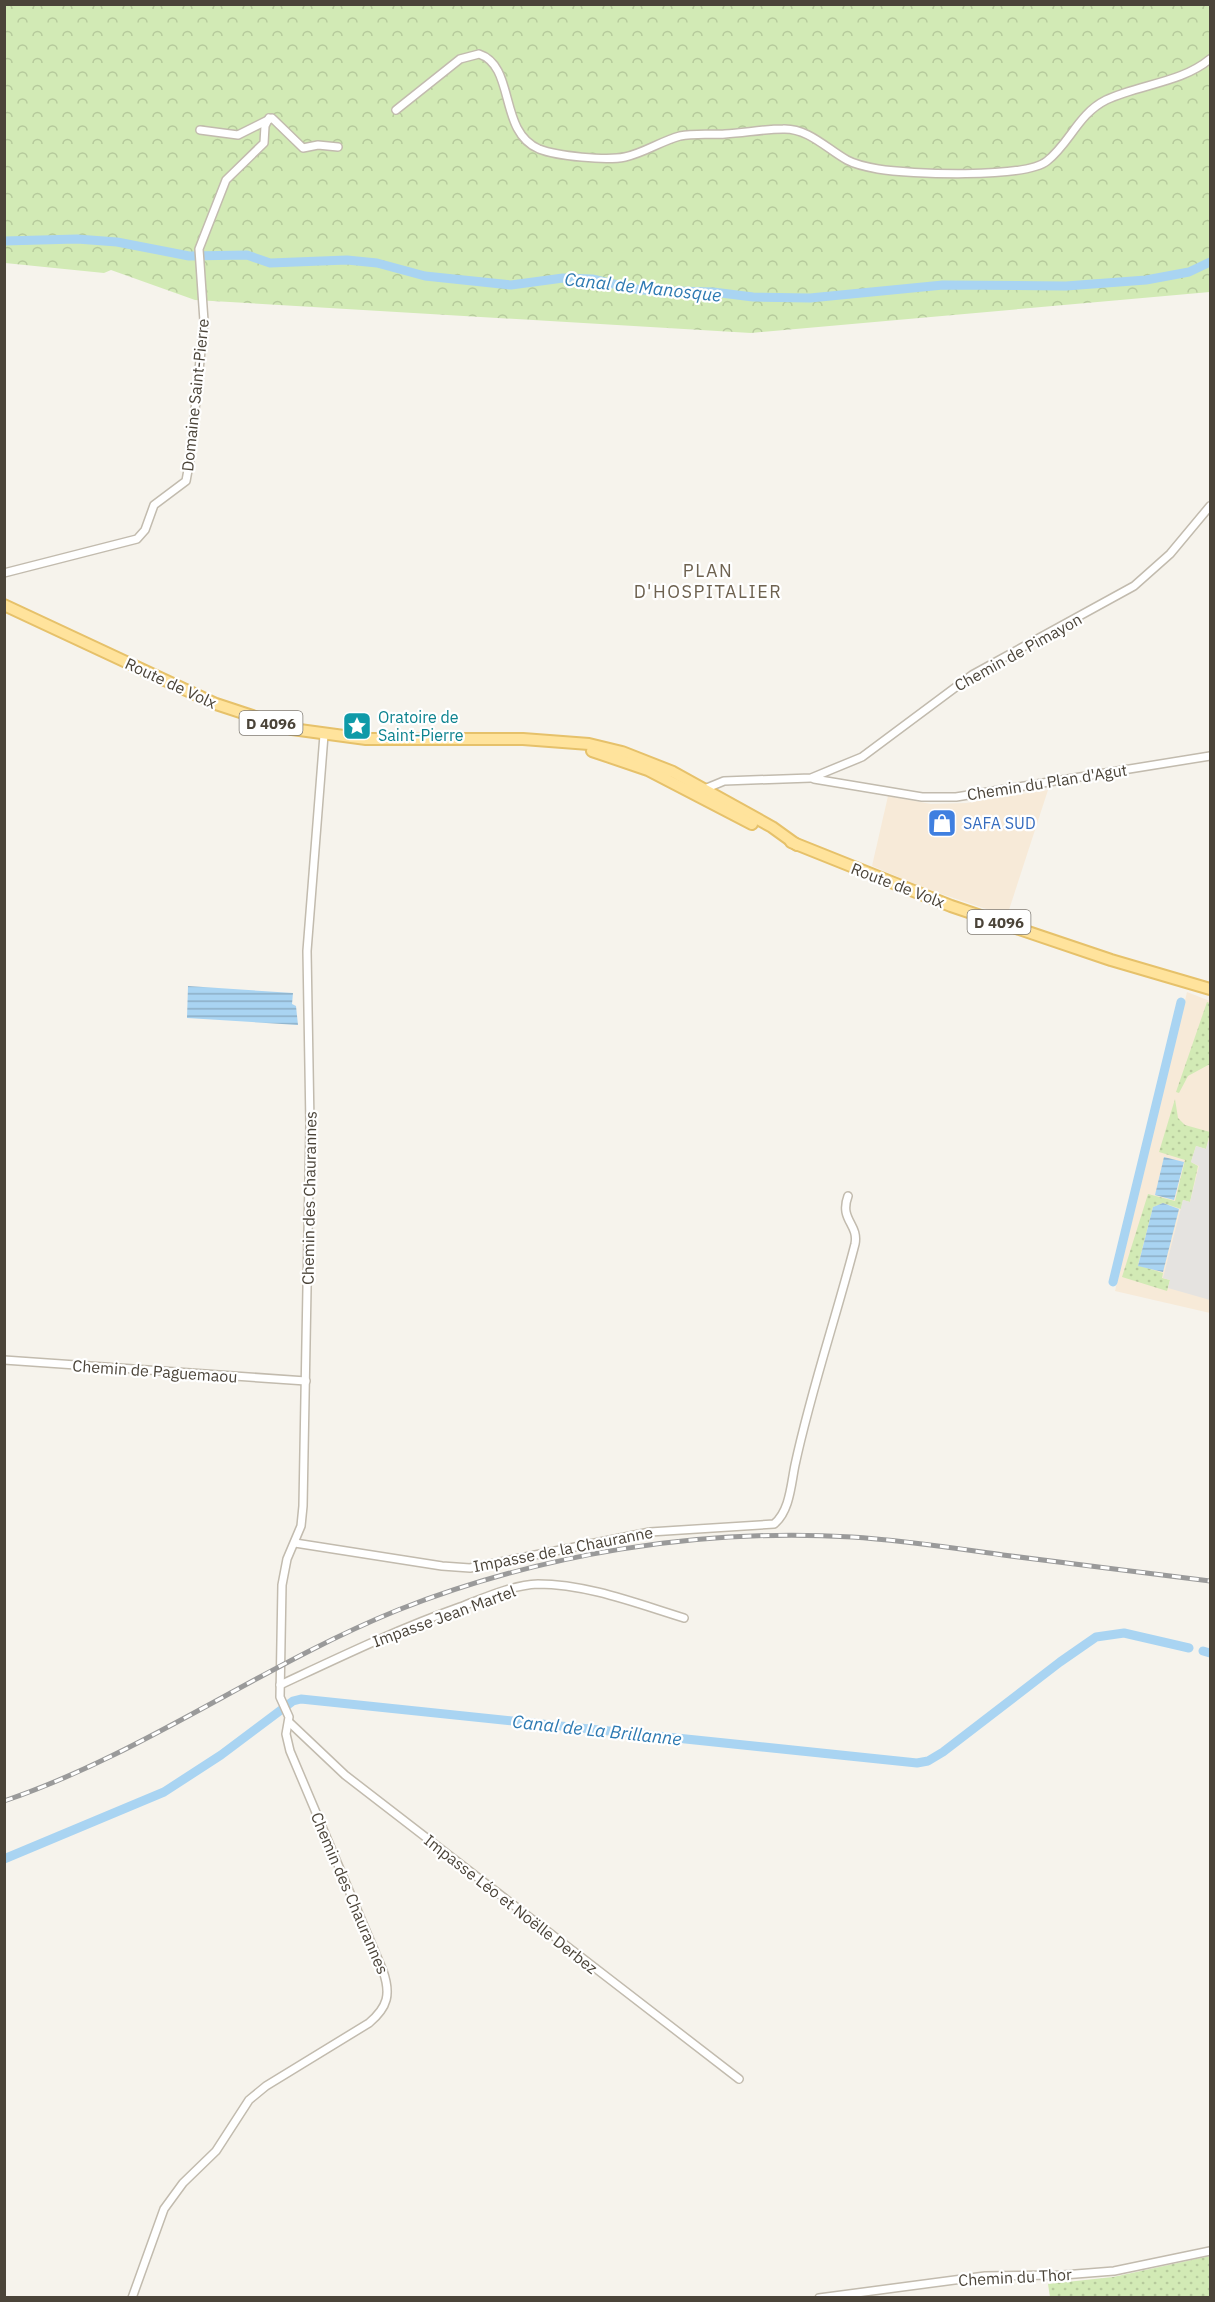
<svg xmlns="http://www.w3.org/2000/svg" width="1215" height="2302" font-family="'IBM Plex Sans',sans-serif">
<defs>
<pattern id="grass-dots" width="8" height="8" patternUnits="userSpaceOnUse" patternTransform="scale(1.5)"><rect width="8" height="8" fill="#d2eab5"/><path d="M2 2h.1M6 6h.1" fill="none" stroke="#b6ca9c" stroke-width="1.8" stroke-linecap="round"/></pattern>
<pattern id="forest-crowns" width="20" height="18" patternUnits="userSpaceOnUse" patternTransform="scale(1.5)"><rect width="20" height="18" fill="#d2eab5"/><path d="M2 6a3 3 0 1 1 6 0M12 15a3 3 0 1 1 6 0" fill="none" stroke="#b6ca9c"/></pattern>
<pattern id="water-rules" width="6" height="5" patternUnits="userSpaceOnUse" patternTransform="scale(1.5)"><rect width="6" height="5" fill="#a9d4f2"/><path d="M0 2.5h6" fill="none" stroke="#8caec5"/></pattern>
</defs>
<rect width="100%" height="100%" fill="#f6f3ec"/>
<g fill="#f7ead8">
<polygon points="1048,790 1007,916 927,889 872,866 888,796 931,804 966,803"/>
<polygon points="1187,992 1210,1001 1210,1313 1115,1291"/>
</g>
<g fill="url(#grass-dots)">
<polygon points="1207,1002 1210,1003 1210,1064 1188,1076 1179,1093 1176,1092"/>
<polygon points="1175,1099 1178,1118 1185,1125 1210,1132 1206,1149 1196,1146 1191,1162 1198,1166 1190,1202 1183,1200 1181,1209 1163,1203 1153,1207 1138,1265 1163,1273 1162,1278 1170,1280 1167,1291 1122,1277 1148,1194 1175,1201 1185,1160 1159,1152"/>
<polygon points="1210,2256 1210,2297 1050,2297 1048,2284 1113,2277"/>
</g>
<polygon fill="url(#forest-crowns)" points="4,5 1210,5 1210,292 751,333 195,300 111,270 104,273 5,263"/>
<polygon fill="#e5e3e0" points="1209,1140 1210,1140 1210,1300 1168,1288 1170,1280 1163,1278 1183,1200 1190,1202 1199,1166 1191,1162 1196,1146 1206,1149"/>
<g fill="url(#water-rules)">
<polygon points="188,986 293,993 292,1004 296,1006 298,1025 187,1018"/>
<polygon points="1164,1157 1184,1162 1174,1200 1155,1195"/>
<polygon points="1163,1203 1179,1209 1163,1272 1138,1266 1153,1207"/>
</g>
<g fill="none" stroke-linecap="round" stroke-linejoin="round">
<g stroke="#a9d4f2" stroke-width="9">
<polyline points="4,241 77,239 117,242 189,256 247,255 270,263 347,260 377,263 425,276 511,285 563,278 592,279 640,290 713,292 753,297 810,298 943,285 1066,286 1146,280 1189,272 1210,262"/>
<polyline points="1113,1282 1181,1002"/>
<polyline points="1203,1651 1210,1653"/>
<polyline points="4,1859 164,1792 221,1755 293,1701 301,1699 917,1763 928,1761 943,1752 1060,1662 1096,1637 1124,1633 1189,1648"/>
</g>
<g stroke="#c2bbae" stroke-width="10">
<g id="street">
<path d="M396 110 460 59 479 54C516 66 498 132 539 149 557 156 606 161 625 157 644 153 661 141 680 136 694 133 710 135 725 134 744 133 764 129 783 129 808 128 827 149 847 160 856 165 867 167 878 169 908 174 1025 179 1047 161 1070 143 1078 114 1106 100 1140 84 1181 83 1210 59"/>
<polyline points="200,130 238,135 272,118 303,148 318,145 338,147"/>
<polyline points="4,573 137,539 145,530 154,505 186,481 190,459 204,321 199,249 226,180 264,143 265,126 269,118"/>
<polyline points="814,779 922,797 956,797 1210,756"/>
<polyline points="702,790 724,781 811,778 862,757 972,675 1134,586 1170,554 1210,506"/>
<polyline points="4,1360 306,1381"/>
<path d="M295 1543 442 1566 470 1568 650 1532 774 1524C790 1511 791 1484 795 1465 811 1390 836 1318 855 1244 859 1224 839 1220 848 1196"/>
<path d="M280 1685C340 1657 398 1629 460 1607 484 1598 512 1585 538 1584 587 1584 638 1604 684 1618"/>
<polyline points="289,1722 345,1775 739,2079"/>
<path d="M132 2298 164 2209 183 2183 216 2151 249 2100 266 2086 369 2023C388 2007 391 1994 383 1971L290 1751 286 1734 289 1717 280 1697 282 1585 287 1559 301 1526 303 1506 310 1125 307 951 324 735"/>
<polyline points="819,2298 985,2276 1063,2275 1114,2271 1210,2251"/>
</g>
</g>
<g stroke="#e6c16a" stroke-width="14">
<g id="primary">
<polyline points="4,605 216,704 292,729 366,739 523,739 589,744 622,752 673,772 772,827 797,845"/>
<polyline points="592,751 648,770 752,824"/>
<polyline points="791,842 951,906 1111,960 1210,989"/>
</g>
</g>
<use href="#street" stroke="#fff" stroke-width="7"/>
<use href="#primary" stroke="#ffe39c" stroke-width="10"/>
<g stroke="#9a9a9a" stroke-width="5">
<path id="rail" d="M4 1801C143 1754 262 1665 398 1610 540 1554 699 1528 852 1537 902 1540 953 1548 1003 1555 1072 1564 1141 1572 1210 1581"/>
</g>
<use href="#rail" stroke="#fff" stroke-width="3" stroke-dasharray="9" stroke-linecap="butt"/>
</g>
<defs>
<g id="sight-square" transform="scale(1.5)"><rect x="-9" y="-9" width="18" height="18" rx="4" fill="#0f9aa8" stroke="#fff"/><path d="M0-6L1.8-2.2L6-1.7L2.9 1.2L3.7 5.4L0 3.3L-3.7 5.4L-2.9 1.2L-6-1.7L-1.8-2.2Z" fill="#fff"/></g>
<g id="shop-square" transform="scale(1.5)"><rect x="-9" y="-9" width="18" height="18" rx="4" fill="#3f7fe0" stroke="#fff"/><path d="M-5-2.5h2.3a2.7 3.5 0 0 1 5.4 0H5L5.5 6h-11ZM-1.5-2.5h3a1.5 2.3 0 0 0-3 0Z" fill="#fff"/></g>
</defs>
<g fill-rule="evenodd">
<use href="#sight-square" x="357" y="726"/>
<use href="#shop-square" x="942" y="823"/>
</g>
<g text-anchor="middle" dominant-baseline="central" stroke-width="4.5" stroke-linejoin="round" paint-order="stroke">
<g fill="#fff" stroke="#817c74" stroke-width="1.5">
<rect x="239.5" y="711" width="63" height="24" rx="4.5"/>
<rect x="967.5" y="910" width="63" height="24" rx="4.5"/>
</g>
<g font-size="15" font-weight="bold" fill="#4b4439">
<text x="271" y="723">D 4096</text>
<text x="999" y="922">D 4096</text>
</g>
<g font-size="16" fill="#4b4439" stroke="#fff">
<text transform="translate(195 395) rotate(-84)">Domaine Saint-Pierre</text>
<text transform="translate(1018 652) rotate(-29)">Chemin de Pimayon</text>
<text transform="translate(171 683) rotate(25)">Route de Volx</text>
<text transform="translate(1047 782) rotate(-9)">Chemin du Plan d'Agut</text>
<text transform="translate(898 885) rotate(21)">Route de Volx</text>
<text transform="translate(309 1198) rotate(-89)">Chemin des Chaurannes</text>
<text transform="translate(155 1371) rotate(4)">Chemin de Paguemaou</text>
<text transform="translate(563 1549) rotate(-11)">Impasse de la Chauranne</text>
<text transform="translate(444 1616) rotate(-20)">Impasse Jean Martel</text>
<text transform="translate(350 1893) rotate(67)">Chemin des Chaurannes</text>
<text transform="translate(511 1904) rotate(38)">Impasse Léo et Noëlle Derbez</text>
<text transform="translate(1015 2277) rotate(-3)">Chemin du Thor</text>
</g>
<g font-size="16" fill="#0d838f" stroke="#fff" text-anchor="start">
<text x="378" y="717">Oratoire de<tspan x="378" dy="18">Saint-Pierre</tspan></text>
</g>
<g font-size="16" fill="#366cbe" stroke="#fff" text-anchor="start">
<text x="963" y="823">SAFA SUD</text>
</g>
<g font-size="18" font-style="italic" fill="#2e7ab2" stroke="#fff">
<text transform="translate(643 287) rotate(6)">Canal de Manosque</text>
<text transform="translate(597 1730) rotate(6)">Canal de La Brillanne</text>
</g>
<g font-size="18" letter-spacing="1.5" fill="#6e6250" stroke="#fff">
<text x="708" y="570">PLAN<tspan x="708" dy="21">D'HOSPITALIER</tspan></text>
</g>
</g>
<rect width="1215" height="2302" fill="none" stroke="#4b4439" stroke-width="12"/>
</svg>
